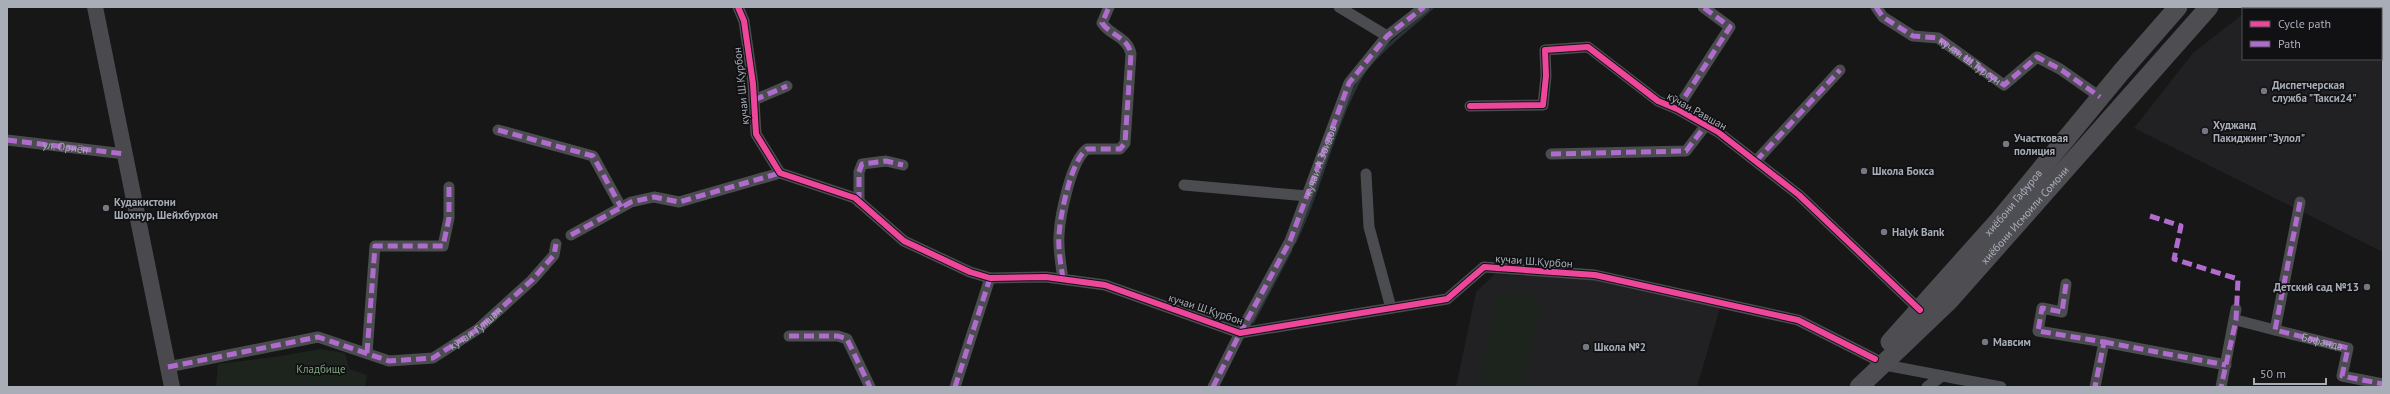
<svg xmlns="http://www.w3.org/2000/svg" width="2390" height="394" font-family="'PT Sans',sans-serif">
<rect width="100%" height="100%" fill="#171717"/>
<g fill="#212123">
<polygon points="2251,7 2383,7 2383,252 2134,128 2193,53 2243,14 2243,59 2381,59 2381,9 2249,9"/>
<polygon points="1495,274 1605,281 1720,308 1697,387 1456,387 1476,292"/>
</g>
<g fill="#1d241e">
<polygon points="1513,292 1535,297 1542,303 1522,387 1489,387 1478,378 1498,295"/>
<polygon points="320,349 345,353 349,369 367,375 365,387 216,387 218,364 281,356"/>
</g>
<g fill="none" stroke-linecap="round" stroke-linejoin="round">
<g stroke="#2a3239" stroke-width="3">
<path d="M1295 242C1321 189 1332 129 1361 77 1374 54 1413 26 1433 7"/>
<polyline points="1253,322 1291,250"/>
</g>
<g stroke="#4b4c50" stroke-width="11">
<polyline points="738,7 744,21 753,84 756,134 780,173 855,198 904,241 970,272 990,278 1046,277 1105,285 1240,333 1447,299 1484,267 1595,275 1798,320 1875,359"/>
<polyline points="1339,7 1387,36"/>
<path id="s1" d="M1876 7 1883 17 1913 36 1938 38 2004 85 2037 57 2060 69 2100 97"/>
<polyline points="754,100 787,86"/>
<polyline points="1470,106 1543,105 1546,76 1545,50 1588,47 1658,101 1677,109 1718,132 1799,195 1920,310"/>
<polyline points="1677,109 1730,27 1703,7"/>
<polyline points="498,130 593,156 621,207"/>
<path id="s2" d="M7 140 125 154"/>
<polyline points="1551,154 1686,151 1706,125"/>
<polyline points="1756,161 1840,70"/>
<polyline points="1366,174 1369,227 1391,308"/>
<polyline points="1184,185 1307,196"/>
<polyline points="859,202 859,172 862,164 886,161 903,165"/>
<polyline points="2300,202 2275,330 2348,348 2342,376 2383,384"/>
<polyline points="571,235 631,202 654,197 679,202 780,173"/>
<path d="M1063 279C1061 265 1058 250 1059 235 1060 216 1071 160 1087 149H1120L1125 143 1131 54C1128 37 1111 36 1102 23L1109 7"/>
<polyline points="2066,284 2062,312 2042,308 2038,331 2104,342 2095,387"/>
<polyline points="2236,320 2275,330"/>
<polyline points="789,336 838,336 847,339 870,387"/>
<polyline points="2104,342 2226,365"/>
<polyline points="367,353 375,246 443,246 449,218 449,187"/>
<polyline points="1885,365 2001,387"/>
<polyline points="168,367 318,337 389,361 433,358 478,329 532,280 554,255 556,244"/>
<polyline points="955,387 990,278"/>
<path id="s3" d="M1213 387 1240 333 1290 241 1349 83 1387 36 1424 7"/>
<polyline points="1927,387 1942,376"/>
<polyline points="2221,387 2236,309"/>
</g>
<polyline stroke="#4a4a4e" stroke-width="16" points="95,7 172,387"/>
<g stroke="#4e4e52" stroke-width="19">
<path id="s4" d="M1890 342 1999 220 2122 71 2178 7"/>
<path id="s5" d="M1859 387 1949 301 2209 7"/>
</g>
<g stroke="#b06ccc" stroke-width="5" stroke-dasharray="10 5" stroke-linecap="butt">
<polyline points="1876,7 1883,17 1913,36 1938,38 2004,85 2037,57 2060,69 2100,97"/>
<polyline points="754,100 787,86"/>
<polyline points="1677,109 1730,27 1703,7"/>
<polyline points="498,130 593,156 621,207"/>
<polyline points="7,140 125,154"/>
<polyline points="1551,154 1686,151 1706,125"/>
<polyline points="1756,161 1840,70"/>
<polyline points="859,202 859,172 862,164 886,161 903,165"/>
<path id="s6" d="M2300 202 2275 330 2348 348 2342 376 2383 384"/>
<polyline points="2150,216 2181,226 2174,259 2238,279 2236,320 2221,387"/>
<polyline points="571,235 631,202 654,197 679,202 780,173"/>
<path d="M1063 279C1061 265 1058 250 1059 235 1060 216 1071 160 1087 149H1120L1125 143 1131 54C1128 37 1111 36 1102 23L1109 7"/>
<polyline points="2066,284 2062,312 2042,308 2038,331 2104,342 2095,387"/>
<polyline points="789,336 838,336 847,339 870,387"/>
<polyline points="2104,342 2226,365"/>
<polyline points="367,353 375,246 443,246 449,218 449,187"/>
<path id="s7" d="M168 367 318 337 389 361 433 358 478 329 532 280 554 255 556 244"/>
<polyline points="955,387 990,278"/>
<polyline points="1213,387 1240,333 1290,241 1349,83 1387,36 1424,7"/>
</g>
<g stroke="#111113" stroke-width="8">
<g id="cycleway">
<polyline points="738,7 744,21 753,84 756,134 780,173 855,198 904,241 970,272 990,278 1046,277 1105,285 1240,333 1447,299 1484,267 1595,275 1798,320 1875,359"/>
<polyline points="1470,106 1543,105 1546,76 1545,50 1588,47 1658,101 1677,109 1718,132 1799,195 1920,310"/>
</g>
</g>
<use href="#cycleway" stroke="#ed469a" stroke-width="6"/>
</g>
<g fill="#757880" stroke="#111113" stroke-width="1.5">
<circle cx="2264" cy="91" r="4"/>
<circle cx="2205" cy="131" r="4"/>
<circle cx="2006" cy="144" r="4"/>
<circle cx="1864" cy="171" r="4"/>
<circle cx="106" cy="208" r="4"/>
<circle cx="1884" cy="232" r="4"/>
<circle cx="2367" cy="287" r="4"/>
<circle cx="1985" cy="342" r="4"/>
<circle cx="1586" cy="347" r="4"/>
</g>
<g text-anchor="middle" dominant-baseline="central" stroke-width="3.5" stroke-linejoin="round" paint-order="stroke">
<g font-size="11" fill="#a8adb8" stroke="#111113">
<text stroke="none"><textPath href="#s1" startOffset="112">кучаи Ш.Турсун</textPath></text>
<text transform="translate(741 86) rotate(-96)">кучаи Ш.Қурбон</text>
<text transform="translate(1697 111) rotate(29)">кӯчаи Равшан</text>
<text stroke="none"><textPath href="#s2" startOffset="59">ул. Ориён</textPath></text>
<text stroke="none"><textPath href="#s3" startOffset="251">кучаи А.Зоидов</textPath></text>
<text stroke="none"><textPath href="#s4" startOffset="186">хиёбони Гафуров</textPath></text>
<text stroke="none"><textPath href="#s5" startOffset="239">хиёбони Исмоили Сомони</textPath></text>
<text transform="translate(1534 261) rotate(4)">кучаи Ш.Қурбон</text>
<text transform="translate(1206 309) rotate(18)">кучаи Ш.Қурбон</text>
<text stroke="none"><textPath href="#s7" startOffset="324">кӯчаи Гулшан</textPath></text>
<text stroke="none"><textPath href="#s6" startOffset="179">Бофанда</textPath></text>
</g>
<g font-size="11" font-weight="bold" fill="#a8adb8" stroke="#111113" text-anchor="start">
<text x="2272" y="85">Диспетчерская<tspan x="2272" dy="13">служба "Такси24"</tspan></text>
<text x="2213" y="125">Худжанд<tspan x="2213" dy="13">Пакиджинг "Зулол"</tspan></text>
<text x="2014" y="138">Участковая<tspan x="2014" dy="13">полиция</tspan></text>
<text x="1872" y="171">Школа Бокса</text>
<text x="114" y="202">Кудакистони<tspan x="114" dy="13">Шохнур, Шейхбурхон</tspan></text>
<text x="1892" y="232">Halyk Bank</text>
<text x="2359" y="287" text-anchor="end">Детский сад №13</text>
<text x="1993" y="342">Мавсим</text>
<text x="1594" y="347">Школа №2</text>
</g>
<g font-size="11" fill="#7fa381" stroke="#111113">
<text x="321" y="369">Кладбище</text>
</g>
</g>
<rect width="2390" height="394" fill="none" stroke="#a8adb8" stroke-width="16"/>
<rect x="2242" y="8" width="140" height="52" fill="#111113" stroke="#4d4f55"/>
<rect x="2250" y="21" width="20" height="6" fill="#ed469a" stroke="#4d4f55"/>
<text x="2278" y="28" font-size="12" fill="#a8adb8">Cycle path</text>
<rect x="2250" y="41" width="20" height="6" fill="#b06ccc" stroke="#4d4f55"/>
<text x="2278" y="48" font-size="12" fill="#a8adb8">Path</text>
<path d="M2254 378v6h72v-6" fill="none" stroke="#a8adb8" stroke-width="2"/>
<text x="2260" y="378" font-size="12" fill="#a8adb8" stroke="#111113" stroke-width="3" paint-order="stroke">50 m</text>
</svg>
